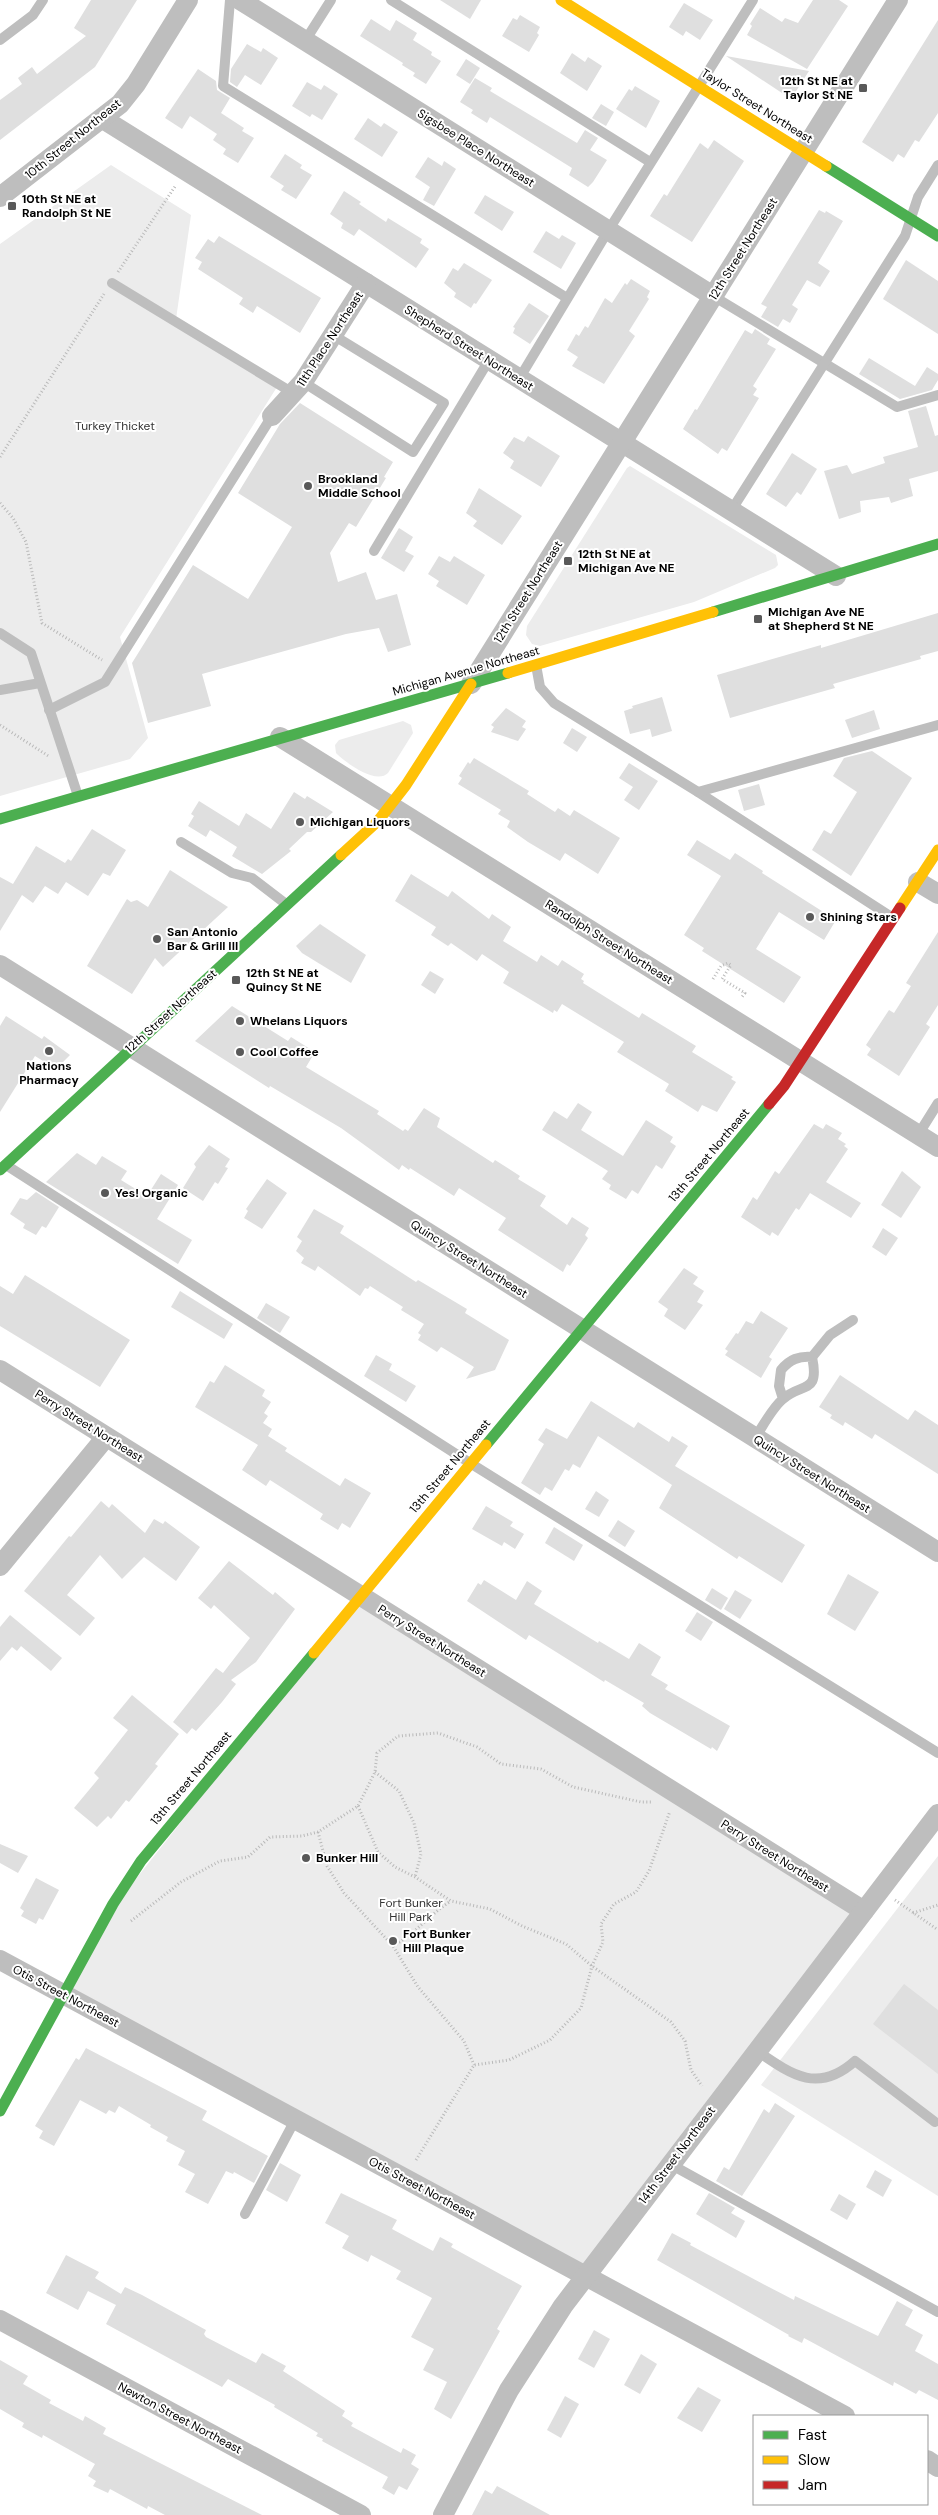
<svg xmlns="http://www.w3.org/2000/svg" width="938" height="2515" font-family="'DM Sans',sans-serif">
<rect width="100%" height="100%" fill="#fff"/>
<g fill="#ececec">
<polygon points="111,165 191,215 175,326 277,387 120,637 148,738 130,759 0,796 0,244"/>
<polygon points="630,466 776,555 778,565 775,568 694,602 540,646 532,644 526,635 527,626 627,468"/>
<path d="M403 721 411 725 413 733 388 773C376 785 346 763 336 753L335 745 339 740Z"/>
<polygon points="360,1596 864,1911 585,2276 63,1995 105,1918"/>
<polygon points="938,1856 938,2196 761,2085"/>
</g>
<g fill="#dfdfdf">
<polygon points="91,0 137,0 95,67 0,140 0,100 22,84 18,78 32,67 37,74 86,36 74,28"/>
<polygon points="440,0 481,0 470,19"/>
<polygon points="813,0 839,0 848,6 807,69 747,35 752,26 750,24 760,8 782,22 785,18 798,23"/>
<polygon points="684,3 713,20 700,40 686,31 683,36 669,27"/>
<polygon points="520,15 540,27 537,33 539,35 529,52 502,36 513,18 517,20"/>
<polygon points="371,19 390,31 396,20 417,33 413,40 432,52 431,55 441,61 426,84 413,76 415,73 402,65 403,63 360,36"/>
<polygon points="938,20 938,113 919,142 915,140 904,158 898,154 893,162 862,142"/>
<polygon points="247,44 261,52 263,48 278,58 261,85 245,75 237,87 230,82 231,69"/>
<polygon points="572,53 585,62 588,57 602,66 587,91 560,73"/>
<polygon points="726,56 809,71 791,99"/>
<polygon points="466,59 480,68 470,84 456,75"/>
<polygon points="198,69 216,81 217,90 230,98 221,113 244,128 242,131 254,138 238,163 223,154 226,149 213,140 217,134 190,116 182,129 165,118"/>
<polygon points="475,78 492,88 490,91 577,143 585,130 598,138 590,150 607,160 593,182 588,187 569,175 572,168 490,117 487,123 471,113 473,110 460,102"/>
<polygon points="307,82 321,90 324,85 338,94 322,120 312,114 310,117 292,106"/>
<polygon points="635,86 660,101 646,128 616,109 629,89 632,91"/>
<polygon points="601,104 614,112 606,126 592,118"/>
<polygon points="368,118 381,127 384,123 398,132 382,157 354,139"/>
<polygon points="714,140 744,161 692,242 650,216 664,194 667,196 700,143 708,149"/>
<polygon points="285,154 302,165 300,168 312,175 296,199 281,190 284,186 270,177"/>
<polygon points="428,157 442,166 444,161 456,169 434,206 423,200 430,187 415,177"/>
<polygon points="344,191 361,202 359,204 386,222 388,218 422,239 420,243 429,249 416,268 359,229 354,236 341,228 343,223 330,214"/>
<polygon points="485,195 514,212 502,231 474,213"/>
<polygon points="819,210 825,213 826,211 843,221 818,263 830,271 820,287 807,280 792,305 798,309 790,323 783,319 778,327 761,317 767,307 761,304"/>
<polygon points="546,231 559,239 562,235 576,243 561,269 533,252"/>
<polygon points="219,236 321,298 300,333 257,306 253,313 239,304 243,298 198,269 202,262 195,258 208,239 214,243"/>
<polygon points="906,260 938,281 938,334 883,299"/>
<polygon points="464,263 492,280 476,304 474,303 471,308 454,297 456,293 444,283 453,268 458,271"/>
<polygon points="631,279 650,291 647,297 649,299 629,331 635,336 604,384 572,366 578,357 567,350 576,334 579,336 585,326 588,328 605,298 612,303 625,283 627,285"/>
<polygon points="529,303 549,316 530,344 513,333 515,328 513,327"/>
<polygon points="755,329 770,339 767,344 776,349 753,386 757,389 753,395 759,398 727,451 722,448 718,454 683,429 695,409 697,410 745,330 752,334"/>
<polygon points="869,358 915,386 927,367 938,374 938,380 932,390 900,399 859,374"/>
<polygon points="300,403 393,462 384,477 386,478 356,527 349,523 330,553 338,582 366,572 376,600 397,594 411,645 388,652 379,628 346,634 202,674 211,706 148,723 132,663 193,565 248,599 292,527 238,493 280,424"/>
<polygon points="926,406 935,436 938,435 938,471 909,479 913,496 891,503 889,497 860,501 861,512 839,519 824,471 847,465 852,474 885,463 883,457 918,447 908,411"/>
<polygon points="528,436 560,456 541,487 510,468 514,461 503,453 514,437 524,442"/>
<polygon points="792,453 817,469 801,495 797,492 786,507 766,494"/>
<polygon points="479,488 522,516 502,545 473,526 477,521 466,513"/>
<polygon points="399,528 413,537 405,551 414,556 404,572 381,558"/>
<polygon points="439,556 450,562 454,556 485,575 467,605 436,586 439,581 428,574"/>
<polygon points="938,613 938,651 920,656 921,659 833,684 835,688 730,718 717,675 821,645 821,648"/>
<polygon points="662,697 672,731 652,737 650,729 630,734 624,711 633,708 632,706"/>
<polygon points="506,708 526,721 522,727 526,729 518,741 491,732 494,727 491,725"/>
<polygon points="874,710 880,729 852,738 845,720"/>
<polygon points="572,728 587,737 577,752 563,743"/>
<polygon points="872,751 912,778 851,876 812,850 824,830 831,834 857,792 833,776 844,758"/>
<polygon points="474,758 529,791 527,794 555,812 558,808 570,816 574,810 620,838 598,874 565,853 560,861 528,842 507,827 510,821 498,814 501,810 458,784 462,778 459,776 468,762 470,764"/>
<polygon points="629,763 658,781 639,810 624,800 633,787 619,778"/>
<polygon points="759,784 765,805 744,811 738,790"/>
<polygon points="294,792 305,799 307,796 333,812 311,832 307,832 289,849 291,851 262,874 232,856 237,847 210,830 206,837 188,826 194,816 191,814 199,801 239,826 246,813 271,829"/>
<polygon points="92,829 126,850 110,876 103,873 88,896 66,882 58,894 45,886 33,903 22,895 0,931 0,877 13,884 36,846 65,863 68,859 71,861"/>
<polygon points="697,840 730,860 735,853 763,871 762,873 836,920 824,940 779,912 756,949 801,977 784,1003 702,951 704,948 684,935 721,876 687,855"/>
<polygon points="170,870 228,907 163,967 155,958 132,994 87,966 127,899 131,902 137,900 148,907"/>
<polygon points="411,874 448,897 452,891 489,919 492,914 511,927 503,941 537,962 541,955 558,966 562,960 584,974 581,979 584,981 583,983 639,1018 642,1013 696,1046 692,1052 733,1077 731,1079 736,1082 717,1112 702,1105 698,1112 665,1091 669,1084 617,1052 624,1042 562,1004 557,1012 554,1010 553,1013 503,983 509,972 482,954 477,961 451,943 448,946 431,935 436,927 395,901"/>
<polygon points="320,924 366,955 351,983 302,953 296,946"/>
<polygon points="938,932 938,1005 926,1024 930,1027 899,1076 867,1055 871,1049 866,1045 889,1010 894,1013 911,986 906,983"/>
<polygon points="430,971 444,979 435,994 421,985"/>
<polygon points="232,1006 288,1041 291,1037 315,1052 306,1067 379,1111 377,1114 403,1131 405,1129 408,1131 424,1108 440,1118 437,1127 493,1163 495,1160 520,1176 518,1179 546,1196 540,1206 567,1225 572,1217 589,1228 585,1235 588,1238 570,1266 567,1264 563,1272 498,1230 506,1218 459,1188 454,1196 410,1168 409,1170 402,1165 399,1170 341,1128 270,1086 269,1088 195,1041"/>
<polygon points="6,1016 42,1039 44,1036 70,1055 56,1069 35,1056 0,1112 0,1026"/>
<polygon points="578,1103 592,1112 581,1130 623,1156 646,1120 673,1137 670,1142 676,1146 662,1169 656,1165 638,1194 632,1190 626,1199 609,1189 611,1185 602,1179 608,1171 542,1130 554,1111 567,1119"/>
<polygon points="814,1124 823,1129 826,1124 842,1133 838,1139 846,1144 844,1146 848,1149 826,1182 861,1203 851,1218 810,1193 799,1210 796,1208 778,1236 772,1232 770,1236 741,1217 753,1197 757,1200 775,1171 779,1174"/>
<polygon points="209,1145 230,1159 225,1167 228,1168 218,1184 215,1182 203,1201 183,1188 196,1167 194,1164"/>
<polygon points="77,1153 96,1165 102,1156 127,1171 121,1180 147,1196 161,1174 178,1185 157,1219 192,1240 178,1264 46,1182"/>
<polygon points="902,1171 921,1187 901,1218 881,1205"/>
<polygon points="267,1179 287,1193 262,1229 244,1218 248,1211 246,1209"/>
<polygon points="36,1192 59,1207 46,1228 42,1226 36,1235 23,1228 25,1224 10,1214 20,1198 27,1200"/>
<polygon points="314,1209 344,1226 340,1233 416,1282 418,1280 467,1309 465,1313 509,1340 495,1370 466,1379 474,1367 443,1348 441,1347 437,1352 418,1340 421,1335 418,1333 424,1324 401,1310 403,1307 370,1286 368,1289 365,1288 360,1296 318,1266 315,1271 301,1263 304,1258 296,1251 302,1241 297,1237"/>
<polygon points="883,1228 898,1238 886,1256 872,1247"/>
<polygon points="684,1268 698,1277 693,1284 704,1291 697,1302 703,1305 685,1330 664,1316 668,1309 658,1302"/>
<polygon points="25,1275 130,1340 100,1387 0,1326 0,1286 13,1294"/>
<polygon points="180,1291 233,1324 224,1339 171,1307"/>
<polygon points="266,1303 290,1317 280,1333 257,1318"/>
<polygon points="761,1311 788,1328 769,1357 772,1359 761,1378 725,1355 728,1351 725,1349 736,1333 738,1334 746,1321 753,1324"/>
<polygon points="376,1355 392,1364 389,1370 416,1386 406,1402 364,1376"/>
<polygon points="225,1365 265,1390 262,1396 271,1402 264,1413 268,1416 263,1423 272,1429 268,1436 287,1448 285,1451 340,1486 345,1478 371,1493 350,1528 342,1523 338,1530 320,1519 323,1514 270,1480 266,1486 242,1470 258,1445 195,1407 210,1381 214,1383"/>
<polygon points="840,1375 908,1420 915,1410 938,1425 938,1474 875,1434 872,1439 845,1422 843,1426 830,1418 832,1415 819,1407"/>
<polygon points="591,1401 634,1428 638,1422 669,1442 672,1436 688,1446 675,1466 805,1545 782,1583 739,1556 737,1559 659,1508 672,1485 598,1436 580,1468 573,1464 569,1471 565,1469 552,1491 545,1487 540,1495 521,1483 544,1444 538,1440 546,1428 567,1439"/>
<polygon points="596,1491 609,1500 599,1517 585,1509"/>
<polygon points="101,1501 109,1508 112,1504 145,1533 154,1519 163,1524 165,1521 200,1547 176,1581 144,1557 122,1579 100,1555 67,1595 95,1618 80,1636 24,1591 69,1536 71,1537"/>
<polygon points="486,1506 513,1522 510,1526 524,1534 515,1549 504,1542 502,1546 472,1529"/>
<polygon points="618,1520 635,1531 625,1547 608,1536"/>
<polygon points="554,1527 583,1545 574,1561 545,1543"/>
<polygon points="229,1561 273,1595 275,1592 295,1609 256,1662 231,1680 236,1684 222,1702 196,1731 192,1728 187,1734 173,1722 216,1668 223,1673 250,1638 214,1605 211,1609 198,1598"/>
<polygon points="848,1574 879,1592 855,1631 827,1614"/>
<polygon points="484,1580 516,1600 527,1581 542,1591 534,1604 598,1643 599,1641 629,1659 639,1643 661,1657 651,1675 668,1685 665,1689 730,1726 717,1751 712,1747 711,1749 650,1713 642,1706 644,1703 605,1680 604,1682 529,1635 526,1640 467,1601 478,1583 481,1585"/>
<polygon points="712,1588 728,1598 721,1610 705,1600"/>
<polygon points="735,1590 752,1600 740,1619 724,1609"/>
<polygon points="697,1612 713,1622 701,1641 685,1631"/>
<polygon points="10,1615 62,1658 51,1671 21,1646 17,1651 12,1647 0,1661 0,1627"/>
<polygon points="132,1695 179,1734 155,1764 158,1766 129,1802 126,1800 111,1819 108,1816 97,1827 74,1808 99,1778 94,1773 128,1730 113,1718"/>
<polygon points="0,1844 28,1856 18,1873 0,1863"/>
<polygon points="36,1878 59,1890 43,1920 39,1918 36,1924 21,1916 24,1911 20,1908"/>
<polygon points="904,1984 938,2010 938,2074 873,2024"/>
<polygon points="86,2048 207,2111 202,2120 268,2156 254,2183 234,2172 233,2174 226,2171 208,2204 185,2192 195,2174 178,2165 185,2151 166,2141 168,2137 150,2127 151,2125 119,2106 115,2113 109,2110 106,2114 80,2100 54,2146 39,2138 43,2131 35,2126 76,2058 79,2060"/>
<polygon points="775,2103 795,2116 742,2196 716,2181 724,2167 729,2170 764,2109 769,2113"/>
<polygon points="280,2163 301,2175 287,2202 266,2190"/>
<polygon points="875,2170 892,2180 883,2197 866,2187"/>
<polygon points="341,2193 397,2220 392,2229 433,2251 440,2237 453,2244 451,2247 522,2286 497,2329 500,2331 451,2419 434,2409 447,2382 423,2370 434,2349 411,2337 432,2298 396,2279 401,2271 371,2255 368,2262 342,2248 349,2236 325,2223"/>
<polygon points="709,2193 735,2208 731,2213 745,2221 736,2238 696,2214"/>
<polygon points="839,2194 856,2204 847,2220 830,2210"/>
<polygon points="672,2233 691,2243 690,2245 765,2285 794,2300 795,2296 878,2336 897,2301 913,2310 905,2325 923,2335 915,2351 938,2364 938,2400 919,2390 916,2394 894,2382 893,2386 804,2338 802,2343 788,2336 789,2335 657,2260"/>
<polygon points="66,2255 99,2272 95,2278 121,2294 125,2287 142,2295 206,2330 204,2334 206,2337 256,2363 262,2353 286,2366 283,2371 345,2411 342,2416 353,2423 351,2426 401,2453 403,2448 416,2455 411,2464 419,2469 407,2490 399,2486 394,2495 382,2488 388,2477 322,2441 323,2439 316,2436 318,2433 274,2407 275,2405 228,2379 222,2387 106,2324 116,2305 88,2291 78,2310 46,2293"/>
<polygon points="594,2330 610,2339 594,2368 578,2359"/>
<polygon points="641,2354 657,2364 640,2394 624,2385"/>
<polygon points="0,2360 28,2376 23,2384 51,2400 49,2403 83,2421 85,2416 106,2428 103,2434 262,2515 165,2515 148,2506 147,2509 110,2489 108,2493 93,2486 96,2481 88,2476 95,2464 43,2435 42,2438 22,2427 24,2423 0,2409"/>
<polygon points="698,2387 721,2400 702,2432 677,2418"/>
<polygon points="565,2396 579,2404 561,2438 547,2430"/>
<polygon points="497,2486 550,2515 472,2515 485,2490 492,2494"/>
</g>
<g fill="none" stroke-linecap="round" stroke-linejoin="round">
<g stroke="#b9b9b9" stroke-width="3" stroke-dasharray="1 2.5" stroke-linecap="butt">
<polyline points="118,272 176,185"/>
<polyline points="0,457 104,294"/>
<polyline points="0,503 13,518 26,542 42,623 102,660"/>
<polyline points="0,725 50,757"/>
<polyline points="713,979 721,966 728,963 731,965 722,979 745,993 742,997"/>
<polyline points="375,1772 399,1791 414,1823 421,1854 415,1877"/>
<polyline points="358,1806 378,1852 395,1867 415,1877 451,1901 490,1909 522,1926 566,1944 592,1966 671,2022 685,2041 691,2070 702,2086"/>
<polyline points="318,1832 327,1866 344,1893 393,1946 418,1987 464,2041 474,2065"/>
<polyline points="895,1900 938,1930"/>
<polyline points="913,1913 938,1905"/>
<polyline points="131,1921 181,1882 220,1861 248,1857 270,1837 302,1836 318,1832 358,1806 375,1772 377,1753 398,1736 438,1733 477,1747 501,1764 541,1769 573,1787 641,1802 652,1802"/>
<path d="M393 1946C415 1934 430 1914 451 1901"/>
<polyline points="416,2160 474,2065 509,2060 550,2040 581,2008 592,1966 603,1942 601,1924 614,1904 636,1892 649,1871 670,1811"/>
</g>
<g stroke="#bebebe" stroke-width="10">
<polyline points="230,0 223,86 567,298"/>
<polyline points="391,0 650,162"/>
<polyline points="0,40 33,15 43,0"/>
<polyline points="305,41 331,0"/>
<polyline points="112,283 293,393"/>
<polyline points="713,296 897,407 938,395"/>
<polyline points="519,379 608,231 753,0"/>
<polyline points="303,382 413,452 444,403 333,335"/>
<polyline points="731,511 905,236 918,197 938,165"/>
<polyline points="374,551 489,360"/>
<polyline points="0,633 31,653 78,796"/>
<polyline points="536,665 540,687 554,703 698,792 893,918"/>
<polyline points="0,690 40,683"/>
<polyline points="49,710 105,682 272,416"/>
<polyline points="698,792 938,725"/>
<polyline points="181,842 232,873 252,878 286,904"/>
<polyline points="918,1135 938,1103"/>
<polyline points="6,1165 470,1463 938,1753"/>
<polyline points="812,1357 830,1335 853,1320"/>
<path d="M755 1438C763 1426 772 1408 783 1399 802 1382 820 1395 812 1357 799 1356 790 1359 781 1370L779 1386 783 1399"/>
<path d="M757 2051C792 2075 818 2094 855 2061L935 2122"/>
<polyline points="670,2164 938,2312"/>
<polyline points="245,2214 295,2120"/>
</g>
<g stroke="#bebebe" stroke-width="20">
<polyline points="240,0 713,296"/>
<polyline points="103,119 836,576"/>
<polyline points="0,197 120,104 136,84 188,0"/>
<polyline points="272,416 303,382 366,283"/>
<polyline points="471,684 898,0"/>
<polyline points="280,737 938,1147"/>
<polyline points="918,882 938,894"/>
<polyline points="0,965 938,1552"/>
<polyline points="0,1370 864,1911"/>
<polyline points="0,1566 106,1437"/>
<polyline points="0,1960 845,2416"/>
<polyline points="0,2320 361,2515"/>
<polyline points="927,2460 938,2467"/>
<polyline points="443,2515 509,2390 563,2306 938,1814"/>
</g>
<g stroke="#4caf50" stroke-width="11">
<polyline points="826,166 938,236"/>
<polyline points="713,612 938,544"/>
<polyline points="0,819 508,673"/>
<polyline points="0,1170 341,855"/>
<polyline points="486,1445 769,1104"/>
<polyline points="0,2111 113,1904 141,1861 314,1653"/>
</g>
<g stroke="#ffc107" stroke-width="11">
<polyline points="561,0 826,166"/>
<polyline points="508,673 713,612"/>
<polyline points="341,855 378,821 406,785 471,684"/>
<polyline points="900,908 938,850"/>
<polyline points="314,1653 486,1445"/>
</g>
<polyline stroke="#c62828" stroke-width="11" points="769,1104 784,1086 900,908"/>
</g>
<g fill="#595959" stroke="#fff" stroke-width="2">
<rect x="858" y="83" width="10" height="10" rx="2.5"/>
<rect x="7" y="201" width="10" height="10" rx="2.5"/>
<circle cx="308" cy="486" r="5"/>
<rect x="563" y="556" width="10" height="10" rx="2.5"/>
<rect x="753" y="614" width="10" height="10" rx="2.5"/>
<circle cx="300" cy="822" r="5"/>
<circle cx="810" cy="917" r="5"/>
<circle cx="157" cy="939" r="5"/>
<rect x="231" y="975" width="10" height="10" rx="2.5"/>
<circle cx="240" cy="1021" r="5"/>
<circle cx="49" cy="1051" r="5"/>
<circle cx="240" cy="1052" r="5"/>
<circle cx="105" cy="1193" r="5"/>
<circle cx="306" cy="1858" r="5"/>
<circle cx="393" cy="1941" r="5"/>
</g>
<g text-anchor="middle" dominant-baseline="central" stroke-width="4" stroke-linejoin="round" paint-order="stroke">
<g font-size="12" font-weight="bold" fill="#000" stroke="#fff" text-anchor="start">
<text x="853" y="81" text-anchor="end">12th St NE at<tspan x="853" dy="14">Taylor St NE</tspan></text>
<text x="22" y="199">10th St NE at<tspan x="22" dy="14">Randolph St NE</tspan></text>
<text x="318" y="479">Brookland<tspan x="318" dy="14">Middle School</tspan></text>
<text x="578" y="554">12th St NE at<tspan x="578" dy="14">Michigan Ave NE</tspan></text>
<text x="768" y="612">Michigan Ave NE<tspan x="768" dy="14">at Shepherd St NE</tspan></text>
<text x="310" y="822">Michigan Liquors</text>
<text x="820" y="917">Shining Stars</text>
<text x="167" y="932">San Antonio<tspan x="167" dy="14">Bar &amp; Grill III</tspan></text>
<text x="246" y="973">12th St NE at<tspan x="246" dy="14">Quincy St NE</tspan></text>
<text x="250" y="1021">Whelans Liquors</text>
<text x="250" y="1052">Cool Coffee</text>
<text x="49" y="1066" text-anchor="middle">Nations<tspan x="49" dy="14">Pharmacy</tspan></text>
<text x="115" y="1193">Yes! Organic</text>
<text x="316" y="1858">Bunker Hill</text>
<text x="403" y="1934">Fort Bunker<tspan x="403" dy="14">Hill Plaque</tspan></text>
</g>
<g font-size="12" fill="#000" stroke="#fff">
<text transform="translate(757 106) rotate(32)">Taylor Street Northeast</text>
<text transform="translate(73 139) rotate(-39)">10th Street Northeast</text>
<text transform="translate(476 148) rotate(32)">Sigsbee Place Northeast</text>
<text transform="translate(743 249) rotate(-58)">12th Street Northeast</text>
<text transform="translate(330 339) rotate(-57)">11th Place Northeast</text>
<text transform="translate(469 348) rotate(32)">Shepherd Street Northeast</text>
<text transform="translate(528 592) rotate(-58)">12th Street Northeast</text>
<text transform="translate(466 671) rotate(-16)">Michigan Avenue Northeast</text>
<text transform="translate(609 942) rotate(32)">Randolph Street Northeast</text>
<text transform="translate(171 1011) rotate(-42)">12th Street Northeast</text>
<text transform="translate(709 1155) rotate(-50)">13th Street Northeast</text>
<text transform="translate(469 1259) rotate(32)">Quincy Street Northeast</text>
<text transform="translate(89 1426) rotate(32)">Perry Street Northeast</text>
<text transform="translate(450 1466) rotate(-50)">13th Street Northeast</text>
<text transform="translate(812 1474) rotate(32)">Quincy Street Northeast</text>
<text transform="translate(432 1641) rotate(32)">Perry Street Northeast</text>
<text transform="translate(191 1778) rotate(-50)">13th Street Northeast</text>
<text transform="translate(775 1856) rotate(32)">Perry Street Northeast</text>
<text transform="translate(66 1996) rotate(28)">Otis Street Northeast</text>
<text transform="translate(677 2155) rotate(-53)">14th Street Northeast</text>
<text transform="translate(422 2188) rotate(28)">Otis Street Northeast</text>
<text transform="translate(180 2418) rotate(28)">Newton Street Northeast</text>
</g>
<g font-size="12" fill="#333" stroke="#fff">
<text x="115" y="426">Turkey Thicket</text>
<text x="411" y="1903">Fort Bunker<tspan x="411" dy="14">Hill Park</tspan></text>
</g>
</g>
<rect x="753" y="2415" width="175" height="90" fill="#ffffff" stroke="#999999"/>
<rect x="763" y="2431" width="25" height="8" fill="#4caf50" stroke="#999999"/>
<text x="798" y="2440" font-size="15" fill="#000000">Fast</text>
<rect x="763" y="2456" width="25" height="8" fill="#ffc107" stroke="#999999"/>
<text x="798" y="2465" font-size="15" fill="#000000">Slow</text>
<rect x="763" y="2481" width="25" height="8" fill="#c62828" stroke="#999999"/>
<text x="798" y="2490" font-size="15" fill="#000000">Jam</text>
</svg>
